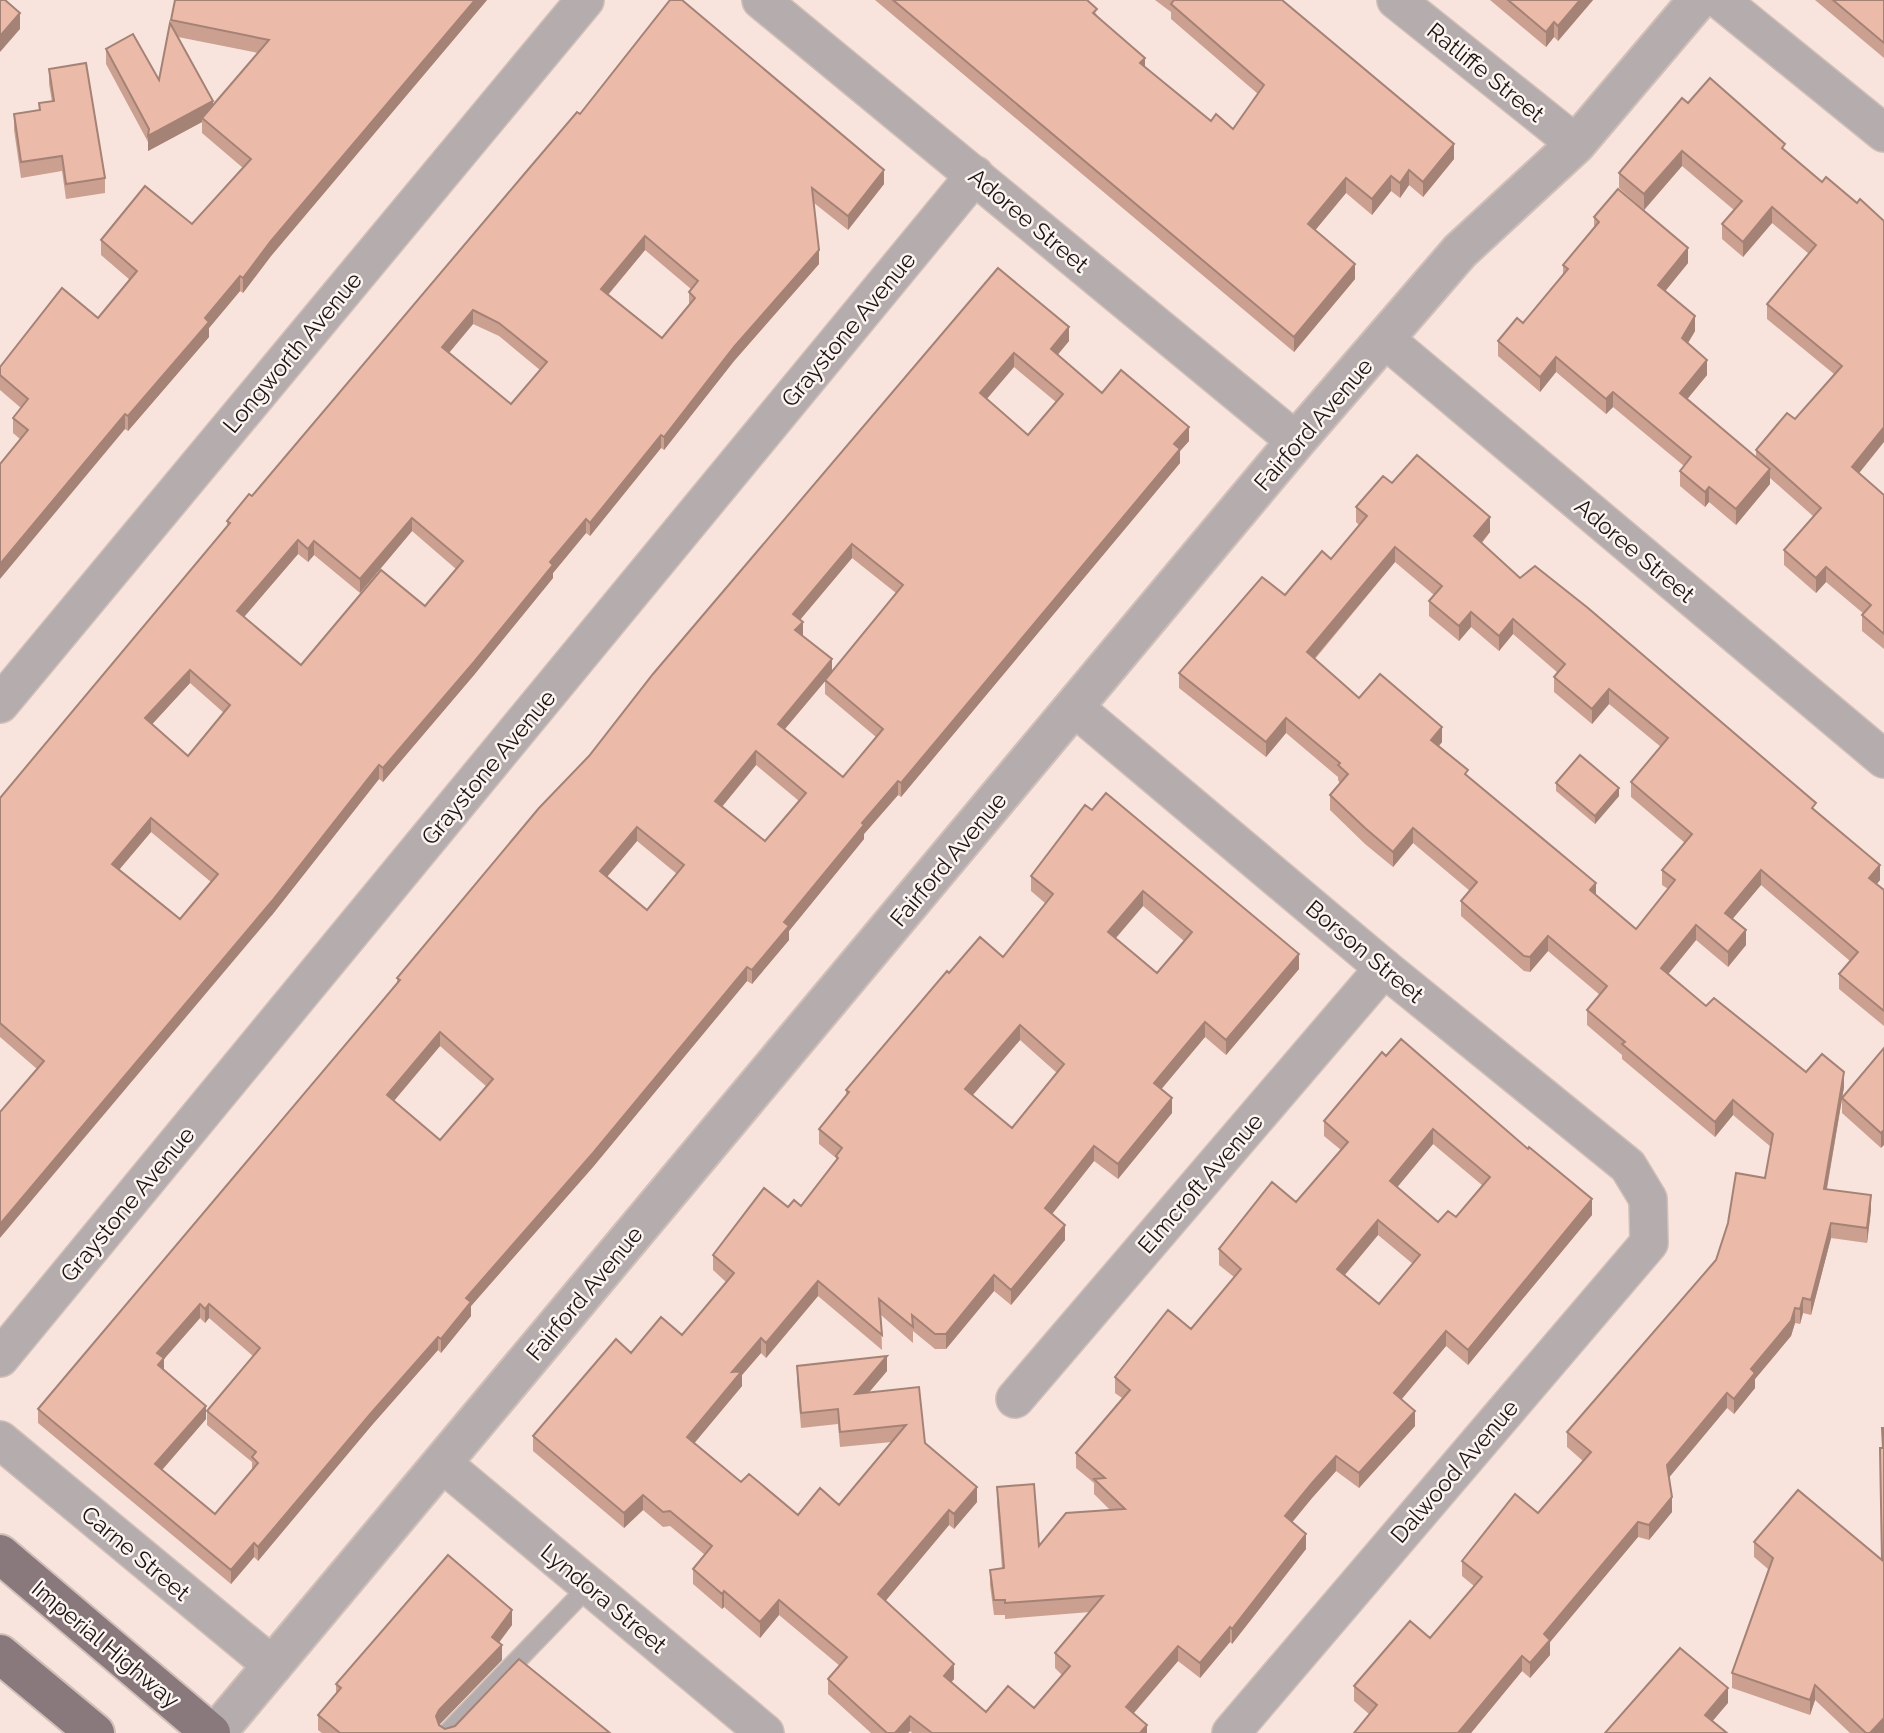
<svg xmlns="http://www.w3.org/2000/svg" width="1884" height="1733" font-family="Raleway,sans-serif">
<rect width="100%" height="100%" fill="#f8e4dc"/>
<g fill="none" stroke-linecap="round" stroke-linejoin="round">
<g stroke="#d0bfb8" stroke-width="21">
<polyline id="service" points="447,1733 589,1586"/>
</g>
<g stroke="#d0bfb8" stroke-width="40">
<g id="minor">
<polyline points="761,0 1296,441"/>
<polyline points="1396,0 1576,144"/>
<polyline points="1720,0 1884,133"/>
<polyline points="1386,340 1884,759"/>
<polyline points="0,704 585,0"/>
<polyline points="1075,708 1384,968 1628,1166 1648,1199 1649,1243 1231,1733"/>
<polyline points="0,1358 975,175"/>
<polyline points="1015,1399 1384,968"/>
<polyline points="0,1440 273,1666"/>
<polyline points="442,1463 765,1733"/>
</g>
</g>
<g stroke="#d0bfb8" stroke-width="42">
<polyline id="tertiary" points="216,1733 1296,441 1460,251 1576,144 1698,0"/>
</g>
<g stroke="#d0bfb8" stroke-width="42">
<g id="primary">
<polyline points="0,1554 211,1733"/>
<polyline points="0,1654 95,1733"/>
</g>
</g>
<use href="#service" stroke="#b5acad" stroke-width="18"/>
<use href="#minor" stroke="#b5acad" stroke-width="37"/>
<use href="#tertiary" stroke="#b5acad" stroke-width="38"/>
<use href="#primary" stroke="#89787c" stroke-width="38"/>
</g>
<g fill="#cba090" fill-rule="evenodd">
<path d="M487 0 271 256 243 293 240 291 209 328V337L128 431 125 429 20 439 13 433V418L21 408 0 390V367L98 318 130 280 101 255V240L192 224 243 168 202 133V122L148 151V142L106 64V49L159 80 171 20ZM178 37 258 53 213 105Z"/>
<polygon points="875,0 1087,0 1097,15 1145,67 1211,121 1233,129 1258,94 1171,19 1171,12 1155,0 1282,0 1454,159 1423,197 1409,185 1400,198 1391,191 1372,215 1346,193 1315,230 1355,279 1294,352"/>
<polygon points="1490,0 1593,0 1558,41 1554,37 1546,47"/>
<polygon points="1815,0 1884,0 1884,58"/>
<polygon points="49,69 105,178 105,193 66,199 62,171 21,178 14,130 14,114 39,110 39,103 52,102 49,84"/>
<polygon points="1688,103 1785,151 1822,182 1859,473 1884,495 1884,649 1862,631 1862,615 1864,614 1826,582 1816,593 1784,565 1784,550 1813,516 1770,478 1770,484 1736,525 1709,502 1705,507 1680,486 1680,471 1684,466 1613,407 1606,414 1556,372 1540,392 1498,356 1498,341 1523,323 1563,275 1563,265 1594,228 1594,217 1688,263 1665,291 1695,331 1688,343 1707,375 1687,399 1756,457 1756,450 1795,419 1834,374 1767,319 1767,304 1809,254 1772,223 1743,257 1722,239 1722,224 1734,210 1682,166 1644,210 1619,188 1619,173"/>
<path d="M580 114 884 184 848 230 814 203 819 264 734 361 664 450 661 448 590 536 586 533 553 573V578L474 675 383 782 379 779 272 915 37 1069 0 1037V798L227 526V521L252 496ZM645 250 691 289 689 292V306L662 338 608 295ZM473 324 499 336 540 370 511 404 449 353ZM412 531 456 569 425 606 301 665 244 617 298 554 308 562 314 555 360 593ZM190 683 224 713 188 756 152 724ZM151 832 211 882 180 919 119 870Z"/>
<path d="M998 268 1069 341 1057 355 1102 393 1189 441 1180 451V463L901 797 898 795 864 834V839L789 931V940L752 984 747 981 593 1167 471 1306V1316L441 1353 438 1350 372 1425 258 1561 254 1557 231 1584 38 1423V1409L397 983V978L589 756ZM1014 367 1056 402 1028 435 986 399ZM852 558 896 593 832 672 802 636 800 620ZM825 681V694L876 737 843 777 785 729ZM756 765 799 801 765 841 722 807ZM637 841 677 874 647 910 607 877ZM440 1046 487 1087 440 1140 394 1101ZM200 1318 205 1323 209 1318 253 1356 207 1411V1425L252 1462V1471L215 1514 162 1470 206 1419 164 1371V1359Z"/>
<path d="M1392 483 1490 532 1482 543 1520 578 1816 812 1880 880 1877 884 1884 890V1026L1839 989V974L1850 961 1761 885 1732 919 1746 945 1728 967 1696 940 1668 974 1706 1006 1806 1072 1844 1087 1842 1098 1884 1048 1881 1148 1842 1113V1099L1827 1189 1871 1210 1867 1243 1831 1238 1811 1315 1803 1313 1800 1324 1795 1323 1791 1336 1755 1379V1388L1734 1414 1727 1408 1669 1477 1672 1512 1649 1540 1638 1537 1550 1642V1655L1530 1678 1522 1671 1471 1733H1354L1369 1714 1354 1701V1686L1430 1638 1474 1586 1462 1576V1561L1538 1513 1583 1461 1567 1447V1432L1716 1260 1765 1178 1771 1147 1733 1115 1715 1137 1622 1059V1055L1587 1025V1010L1600 995 1548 951 1530 972 1524 971 1461 916V901L1470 891 1413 843 1393 867 1365 844 1330 810V795L1340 783 1338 780V777L1286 733 1266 757 1179 688V673L1285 595 1331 559 1359 525 1356 522V507ZM1395 562 1434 595 1429 601V616L1459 641 1471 627 1499 651 1513 634 1558 673 1554 677V692L1592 724 1609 704 1661 747 1631 782V797L1685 843 1662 870V885L1668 889 1636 929 1596 895 1468 777 1439 746 1442 742 1359 698 1315 659Z"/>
<polygon points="1556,783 1619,796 1595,824 1556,791"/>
<path d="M1085 805 1299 969 1226 1055 1205 1037 1161 1089 1172 1113 1118 1179 1094 1161 1052 1214 1065 1240 1011 1305 994 1291 946 1349H935L913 1331V1343L881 1315 882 1350 818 1296 766 1358 761 1353 742 1375V1386L694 1443 741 1482 798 1515 839 1505 892 1442 840 1447 838 1424 801 1428 797 1381V1366L887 1371 869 1392 925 1443 977 1502 954 1529 949 1525 885 1601 954 1679 951 1682 986 1712 1034 1708 1062 1675 1055 1668V1653L1090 1612 1005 1619V1615H994L990 1585V1570L1002 1569 997 1502V1487L1039 1546 1110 1510 1094 1494V1483L1076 1468V1453L1122 1398 1115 1393V1377L1191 1329 1234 1277 1219 1265V1249L1296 1202 1341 1150 1324 1136V1121L1382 1052 1592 1215 1468 1365 1446 1346 1402 1399 1415 1426 1359 1488 1336 1471 1312 1498 1292 1522 1306 1549 1232 1644 1230 1642 1200 1678 1178 1661 1134 1713 1147 1733H912L910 1731 908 1733H871L828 1694V1679L840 1666 779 1615 760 1638 724 1607 722 1609 693 1584V1569L705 1555 670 1526 663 1527 643 1510 624 1528 533 1451V1436L631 1353 682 1335 726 1282 713 1270V1255L788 1207 801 1206 836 1162V1158L819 1144V1129L846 1096V1090L949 973 1003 957 1045 903 1031 891V876ZM1143 906 1184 941 1157 973 1116 938ZM1020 1040 1057 1073 1012 1128 973 1095ZM1433 1144 1482 1185 1456 1217 1438 1222 1397 1187ZM1378 1235 1413 1264 1379 1304 1345 1275Z"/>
<polygon points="1754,1542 1882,1560 1884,1733 1850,1733 1815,1700 1810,1715 1732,1688 1732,1673 1768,1569 1754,1557"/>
<polygon points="512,1625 499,1642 502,1660 439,1725 445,1729 610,1733 322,1733 318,1730 318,1715 336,1695 336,1684"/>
</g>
<g fill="#a58276">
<polygon points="475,0 487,0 271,256 243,293 243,278 271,241"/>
<polygon points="1580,0 1593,0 1558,41 1558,26"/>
<polygon points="20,13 20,29 0,52 0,36"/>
<polygon points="1554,22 1554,37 1546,47 1546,32"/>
<polygon points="1145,58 1145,73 1140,63"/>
<polygon points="213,101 213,116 202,118 202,122 148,151 148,136"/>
<polygon points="1454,144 1454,159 1423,197 1423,182"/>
<polygon points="1682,151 1682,166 1644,210 1644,194"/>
<polygon points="884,170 884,184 848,230 848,216"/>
<polygon points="1409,170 1409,185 1400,198 1400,183"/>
<polygon points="1391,176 1391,191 1372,215 1372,199"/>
<polygon points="1346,178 1346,193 1308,239 1308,224"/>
<polygon points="1772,207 1772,223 1743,257 1743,242"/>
<polygon points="645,236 645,250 601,303 601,289"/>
<polygon points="1688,248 1688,263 1658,300 1658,285"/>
<polygon points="819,250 819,264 734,361 664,450 664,437 734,347"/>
<polygon points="1355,264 1355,279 1294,352 1294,337"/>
<polygon points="240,276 240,291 209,328 209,337 128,431 128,416 205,318"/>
<polygon points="473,310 473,324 442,361 442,347"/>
<polygon points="1695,316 1695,331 1682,353 1682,338"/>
<polygon points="1069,327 1069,341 1051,363 1051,349"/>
<polygon points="1014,353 1014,367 980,407 980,393"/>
<polygon points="1556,357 1556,372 1540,392 1540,377"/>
<polygon points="1707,360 1707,375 1680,408 1680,393"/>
<polygon points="1613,392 1613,407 1606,414 1606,399"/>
<polygon points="125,414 125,429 0,579 0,564"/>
<polygon points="1189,427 1189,441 1180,451 1180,463 901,797 901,783"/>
<polygon points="1884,427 1884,442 1852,482 1852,467"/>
<polygon points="661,435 661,448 590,536 590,523"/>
<polygon points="1770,469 1770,484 1736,525 1736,509"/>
<polygon points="1709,487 1709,502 1705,507 1705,492"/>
<polygon points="1490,517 1490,532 1474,551 1474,536"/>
<polygon points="412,518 412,531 360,593 360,579"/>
<polygon points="586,519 586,533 553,573 553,578 474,675 383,782 383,768"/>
<polygon points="298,540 298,554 237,625 237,611"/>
<polygon points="314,541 314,555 308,562 308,549"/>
<polygon points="852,544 852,558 793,628 793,614"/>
<polygon points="1395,547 1395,562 1307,667 1307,652"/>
<polygon points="1826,567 1826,582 1816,593 1816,578"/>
<polygon points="1471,612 1471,627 1459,641 1459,626"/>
<polygon points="1513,619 1513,634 1499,651 1499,636"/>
<polygon points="803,622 803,636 795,630"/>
<polygon points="832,659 832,673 778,737 778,724"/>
<polygon points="190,670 190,683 145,732 145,718"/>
<polygon points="1609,689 1609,704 1592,724 1592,709"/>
<polygon points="1286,718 1286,733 1266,757 1266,742"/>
<polygon points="1442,727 1442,742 1431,755 1431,740"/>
<polygon points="756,751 756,765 715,815 715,801"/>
<polygon points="379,765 379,779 272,915 0,1238 0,1224"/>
<polygon points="898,781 898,795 864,834 864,839 789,931 789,940 752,984 752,970 784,922 862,823"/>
<polygon points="1619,788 1619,796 1595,824 1595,816"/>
<polygon points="151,818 151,832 112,878 112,864"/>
<polygon points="637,827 637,841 600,885 600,871"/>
<polygon points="1413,828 1413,843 1393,867 1393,852"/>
<polygon points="1880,865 1880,880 1869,893 1869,878"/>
<polygon points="1761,870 1761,885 1725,928 1725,913"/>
<polygon points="1596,883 1596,898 1590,890"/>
<polygon points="1143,891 1143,906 1108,947 1108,932"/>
<polygon points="1696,925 1696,940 1661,983 1661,968"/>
<polygon points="1746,930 1746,945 1728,967 1728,952"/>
<polygon points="1548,936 1548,951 1530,972 1530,957"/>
<polygon points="1299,954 1299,969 1226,1055 1226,1040"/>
<polygon points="747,967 747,981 593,1167 471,1306 471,1316 441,1353 441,1339 466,1298"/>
<polygon points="1205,1022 1205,1037 1154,1098 1154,1083"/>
<polygon points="1020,1025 1020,1040 965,1104 965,1089"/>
<polygon points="440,1032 440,1046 387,1109 387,1095"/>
<polygon points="1844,1072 1844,1087 1824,1204 1824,1189"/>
<polygon points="1172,1098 1172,1113 1118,1179 1118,1164"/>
<polygon points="1733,1100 1733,1115 1715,1137 1715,1122"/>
<polygon points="1433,1129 1433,1144 1390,1196 1390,1181"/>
<polygon points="1884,1130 1884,1145 1881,1148 1881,1133"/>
<polygon points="1094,1146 1094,1161 1045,1223 1045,1208"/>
<polygon points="1871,1195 1871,1210 1867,1243 1867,1228"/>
<polygon points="1592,1199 1592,1215 1468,1365 1468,1350"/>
<polygon points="1378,1220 1378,1235 1337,1284 1337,1269"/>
<polygon points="1831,1223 1831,1238 1811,1315 1811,1300"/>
<polygon points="1065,1225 1065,1240 1011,1305 1011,1290"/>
<polygon points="994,1275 994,1291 946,1349 946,1334"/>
<polygon points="818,1281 818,1296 766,1358 766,1343"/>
<polygon points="1803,1298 1803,1313 1800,1324 1800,1309"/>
<polygon points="200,1304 200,1318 164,1359 164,1372 158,1379 157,1353"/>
<polygon points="209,1304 209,1318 205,1323 205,1309"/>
<polygon points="1795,1308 1795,1323 1791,1336 1755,1379 1755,1388 1734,1414 1734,1399 1751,1369"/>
<polygon points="1446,1331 1446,1346 1394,1408 1394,1393"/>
<polygon points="438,1337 438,1350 372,1425 258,1561 258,1547 372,1412"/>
<polygon points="761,1338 761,1353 742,1375 742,1386 687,1452 687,1437 732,1372"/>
<polygon points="887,1356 887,1371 855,1409 855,1394"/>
<polygon points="1727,1393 1727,1408 1667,1480 1667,1465"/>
<polygon points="206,1406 206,1419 155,1478 155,1464"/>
<polygon points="1415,1411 1415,1426 1359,1488 1359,1473"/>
<polygon points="1336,1456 1336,1471 1312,1498 1285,1531 1285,1516 1312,1483"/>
<polygon points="977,1487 977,1502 954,1529 954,1514"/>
<polygon points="643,1495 643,1510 624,1528 624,1513"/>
<polygon points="1672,1497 1672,1512 1649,1540 1649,1525"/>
<polygon points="949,1510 949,1525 878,1610 878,1594"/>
<polygon points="1638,1522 1638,1537 1550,1642 1550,1655 1530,1678 1530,1663 1544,1634"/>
<polygon points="1306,1534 1306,1549 1232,1644 1232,1629"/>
<polygon points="254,1543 254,1557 231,1584 231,1570"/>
<polygon points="724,1591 724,1607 722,1609 722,1594"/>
<polygon points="779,1600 779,1615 760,1638 760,1622"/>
<polygon points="512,1610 512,1625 492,1652 492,1637"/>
<polygon points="1230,1627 1230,1642 1200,1678 1200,1663"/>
<polygon points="502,1645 502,1660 439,1725 436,1716 439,1710"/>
<polygon points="1178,1646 1178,1661 1126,1722 1126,1707"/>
<polygon points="1522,1656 1522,1671 1471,1733 1458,1733"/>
<polygon points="954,1664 954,1679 944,1691 944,1676"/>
<polygon points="1815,1685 1815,1700 1810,1715 1810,1700"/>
<polygon points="1728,1688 1728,1703 1705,1730 1705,1715"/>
<polygon points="910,1716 910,1731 908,1733 895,1733"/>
<polygon points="1884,1718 1884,1733 1870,1733"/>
<polygon points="1147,1725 1147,1733 1140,1733"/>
</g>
<g fill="#ecbaa8" stroke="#a58276" stroke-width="2" fill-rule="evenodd">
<polygon points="0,0 5,0 20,13 0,36"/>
<polygon points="175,0 475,0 271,241 243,278 240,276 205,318 209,322 128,416 125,414 0,564 0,464 28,430 13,418 28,399 0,375 0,367 62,288 98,318 137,271 101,240 145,186 192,224 251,159 202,118 269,40 171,20"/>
<path d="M670 0H682L884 170 848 216 812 188 819 250 734 347 664 437 661 435 590 523 586 519 550 562 553 565 474 662 383 768 379 765 272 901 0 1224V1112L44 1061 0 1023V798L230 523 227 521 249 494 252 496 526 172 577 112 580 114ZM645 236 698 281 689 292 695 298 662 338 601 289ZM473 310 499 323 547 362 511 404 442 347ZM412 518 463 561 425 606 381 570 301 665 237 611 298 540 308 549 314 541 360 579ZM190 670 230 705 188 756 145 718ZM151 818 218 874 180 919 112 864Z"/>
<polygon points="893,0 1087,0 1097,9 1093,13 1145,58 1140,63 1211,121 1216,114 1233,129 1264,85 1171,4 1174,0 1282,0 1454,144 1423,182 1409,170 1400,183 1391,176 1372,199 1346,178 1308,224 1355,264 1294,337"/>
<polygon points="1508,0 1580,0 1558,26 1554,22 1546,32"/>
<polygon points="1833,0 1884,0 1884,43"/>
<polygon points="170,23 213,101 148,136 149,129 106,49 133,34 159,80"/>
<polygon points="86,63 105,178 66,184 62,156 21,162 14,114 40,110 39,103 54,101 49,69"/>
<polygon points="1710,78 1785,144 1782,148 1822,182 1826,177 1857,203 1860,199 1884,221 1884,427 1852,467 1884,495 1884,634 1862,615 1871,605 1826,567 1816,578 1784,550 1821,508 1756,450 1787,413 1795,419 1842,366 1767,304 1816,245 1772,207 1743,242 1722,224 1742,201 1682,151 1644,194 1619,173 1682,98 1688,103"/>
<polygon points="1618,189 1688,248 1658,285 1695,316 1682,338 1707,360 1680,393 1770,469 1736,509 1709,487 1705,492 1680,471 1691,457 1613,392 1606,399 1556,357 1540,377 1498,341 1517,318 1523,323 1568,269 1563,265 1599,222 1594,217"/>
<path d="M998 268 1069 327 1051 349 1102 393 1121 370 1189 427 1174 444 1180 449 901 783 898 781 862 823 864 825 784 922 789 926 752 970 747 967 593 1153 466 1298 471 1302 441 1339 438 1337 372 1412 258 1547 254 1543 231 1570 38 1409 400 980 397 978 539 808 589 756 653 674ZM1014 353 1063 394 1028 435 980 393ZM852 544 903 585 825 680 883 729 843 777 778 724 832 659 795 630 803 622 793 614ZM756 751 806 793 765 841 715 801ZM637 827 684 865 647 910 600 871ZM440 1032 493 1079 440 1140 387 1095ZM200 1304 205 1309 209 1304 260 1348 207 1411 256 1452 252 1457 258 1463 215 1514 155 1464 206 1406 158 1365 164 1358 157 1353Z"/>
<path d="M1417 455 1490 517 1474 536 1520 578 1535 566 1588 608 1816 803 1812 808 1880 865 1869 878 1884 890V1011L1839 974 1858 952 1761 870 1725 913 1746 930 1728 952 1696 925 1661 968 1706 1006 1714 998 1806 1072 1822 1054 1844 1072 1824 1189 1871 1195 1867 1228 1831 1223 1811 1300 1803 1298 1800 1309 1795 1308 1791 1321 1751 1369 1755 1373 1734 1399 1727 1393 1667 1465 1672 1497 1649 1525 1638 1522 1544 1634 1550 1640 1530 1663 1522 1656 1458 1733H1354L1377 1705 1354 1686 1410 1621 1430 1638 1482 1577 1462 1561 1515 1494 1538 1513 1591 1452 1567 1432 1716 1260 1728 1223 1736 1173 1765 1178 1773 1134 1733 1100 1715 1122 1622 1044 1625 1042 1587 1010 1607 986 1548 936 1530 957 1524 956 1461 901 1477 882 1413 828 1393 852 1365 828 1330 795 1348 774 1338 765 1340 763 1286 718 1266 742 1179 673 1262 577 1285 595 1322 551 1331 559 1367 516 1356 507 1383 476 1392 483ZM1395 547 1442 586 1429 601 1459 626 1471 612 1499 636 1513 619 1565 664 1554 677 1592 709 1609 689 1668 738 1631 782 1692 834 1662 870 1675 880 1636 929 1590 890 1596 883 1465 774 1468 770 1431 740 1442 727 1380 674 1359 698 1307 652Z"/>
<polygon points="1580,755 1619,788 1595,816 1556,783"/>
<path d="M1106 793 1299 954 1226 1040 1205 1022 1154 1083 1172 1098 1118 1164 1094 1146 1045 1208 1065 1225 1011 1290 994 1275 946 1334H935L912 1315 913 1327 879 1299 882 1335 818 1281 766 1343 761 1338 732 1372 742 1371 687 1437 741 1482 749 1474 798 1515 820 1488 839 1505 906 1425 840 1432 838 1409 801 1413 797 1366 887 1356 855 1394 919 1387 925 1443 977 1487 954 1514 949 1510 878 1594 954 1664 944 1676 986 1712 1008 1686 1034 1708 1070 1666 1055 1653 1103 1596 1005 1603V1600H994L990 1570 1004 1568 997 1487 1034 1484 1039 1546 1066 1513 1125 1509 1094 1479 1105 1478 1076 1453 1130 1390 1115 1377 1168 1310 1191 1329 1241 1269 1219 1249 1272 1182 1296 1202 1348 1142 1324 1121 1382 1052 1386 1056 1401 1039 1528 1149 1529 1147 1592 1199 1468 1350 1446 1331 1394 1393 1415 1411 1359 1473 1336 1456 1312 1483 1285 1516 1306 1534 1232 1629 1230 1627 1200 1663 1178 1646 1126 1707 1147 1725 1140 1733H932L910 1716 895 1733H887L828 1679 847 1657 779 1600 760 1622 724 1591 722 1594 693 1569 712 1546 670 1511 663 1512 643 1495 624 1513 533 1436 616 1339 631 1353 661 1317 682 1335 734 1273 713 1255 764 1188 788 1207 794 1200 801 1206 838 1158 836 1156 842 1148 819 1129 849 1092 846 1090 947 971 949 973 980 937 1003 957 1053 894 1031 876 1085 805 1092 810ZM1143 891 1192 932 1157 973 1108 932ZM1020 1025 1064 1064 1012 1128 965 1089ZM1433 1129 1490 1177 1456 1217 1448 1211 1438 1222 1390 1181ZM1378 1220 1420 1255 1379 1304 1337 1269Z"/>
<polygon points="1884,1048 1884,1130 1881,1133 1842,1098"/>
<polygon points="1882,1428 1884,1428 1884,1718 1870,1733 1866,1733 1815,1685 1810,1700 1732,1673 1773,1558 1754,1542 1798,1490 1882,1560 1880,1448 1883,1448"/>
<polygon points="448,1555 512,1610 492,1637 502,1645 439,1710 436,1716 439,1725 445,1729 455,1726 519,1659 610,1733 340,1733 318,1715 341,1688 336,1684"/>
<polygon points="1680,1648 1728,1688 1705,1715 1727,1733 1605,1733"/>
</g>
<g text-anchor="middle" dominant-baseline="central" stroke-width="5" stroke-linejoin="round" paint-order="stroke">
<g font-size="23" fill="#1b1412" stroke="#fcf4f1">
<text transform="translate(1486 72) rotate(39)">Ratliffe Street</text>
<text transform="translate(1029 220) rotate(40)">Adoree Street</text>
<text transform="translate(848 329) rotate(-50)">Graystone Avenue</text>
<text transform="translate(292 352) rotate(-50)">Longworth Avenue</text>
<text transform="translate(1313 424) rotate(-49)">Fairford Avenue</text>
<text transform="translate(1635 550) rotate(40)">Adoree Street</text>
<text transform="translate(488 767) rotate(-50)">Graystone Avenue</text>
<text transform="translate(948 859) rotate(-50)">Fairford Avenue</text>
<text transform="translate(1365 951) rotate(40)">Borson Street</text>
<text transform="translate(1200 1183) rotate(-49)">Elmcroft Avenue</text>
<text transform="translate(127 1204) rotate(-50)">Graystone Avenue</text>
<text transform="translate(584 1293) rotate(-50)">Fairford Avenue</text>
<text transform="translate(1454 1471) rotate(-49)">Dalwood Avenue</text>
<text transform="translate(136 1553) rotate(40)">Carne Street</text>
<text transform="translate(604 1598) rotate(40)">Lyndora Street</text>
<text transform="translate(106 1644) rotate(40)">Imperial Highway</text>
</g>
</g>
</svg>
